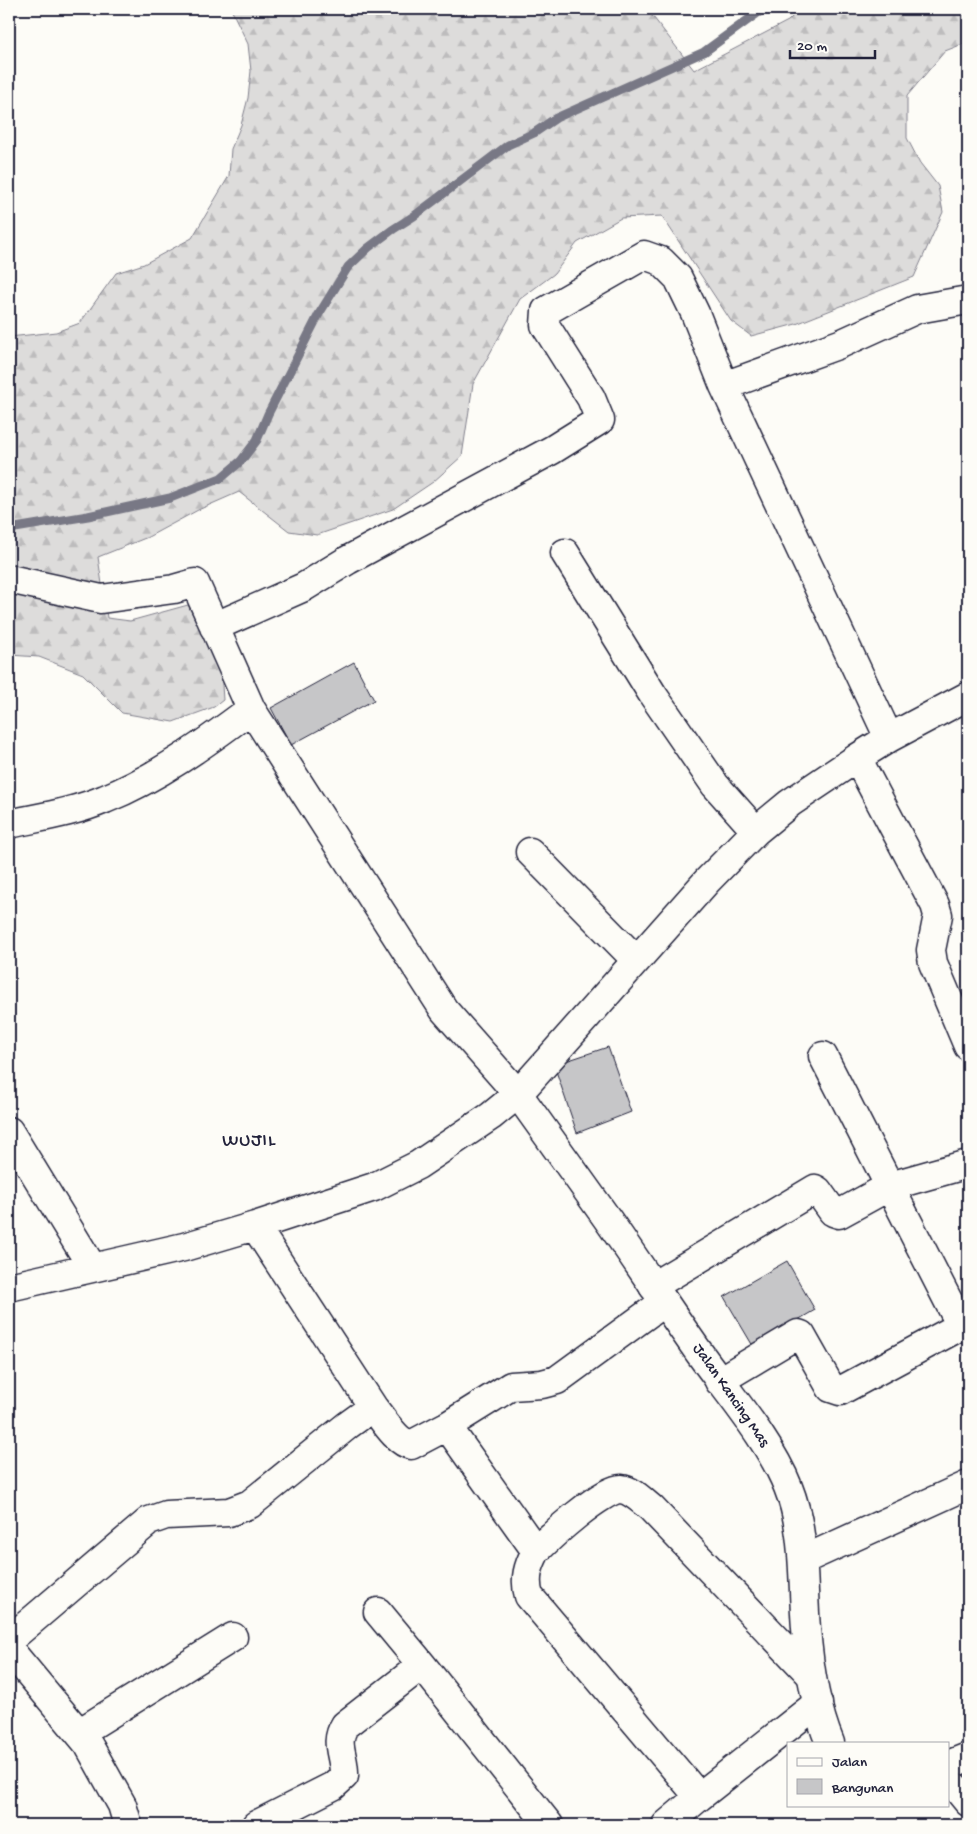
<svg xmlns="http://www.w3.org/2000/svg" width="977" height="1834" font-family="'Gochi Hand',sans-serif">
  <defs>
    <pattern id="forest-firs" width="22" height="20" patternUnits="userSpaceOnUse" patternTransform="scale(1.25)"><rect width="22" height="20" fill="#dddcdb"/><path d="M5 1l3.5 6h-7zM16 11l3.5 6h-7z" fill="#bdbcbd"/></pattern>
  </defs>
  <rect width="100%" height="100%" fill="#fdfcf7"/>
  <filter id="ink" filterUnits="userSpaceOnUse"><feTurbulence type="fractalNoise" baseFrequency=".02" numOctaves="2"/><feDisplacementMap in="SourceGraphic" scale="10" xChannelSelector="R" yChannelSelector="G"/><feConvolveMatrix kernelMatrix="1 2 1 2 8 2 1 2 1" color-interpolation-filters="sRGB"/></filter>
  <g filter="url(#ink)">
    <path fill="url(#forest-firs)" stroke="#807f8b" d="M231 9H647L694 70 788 21 800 9H968V42L945 51 907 96V138L920 163 938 186 943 212 914 277 796 324 751 336 731 321 662 216 621 218 577 243 554 274 520 299 473 384 462 456 433 482 393 509 317 535 289 531 239 492 198 510 148 537 98 557 107 618 130 621 188 605 221 670 223 700 214 707 173 722 122 713 83 674 39 657 9 655V337L56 332 80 323 116 273 144 264 192 238 229 176 231 149 241 125 248 98 251 71 248 44Z"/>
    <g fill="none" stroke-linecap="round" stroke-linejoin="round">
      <path stroke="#787885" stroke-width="9" d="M9 529 88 516 170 498 221 478 241 461 257 440 268 414 319 314 348 267 368 248 392 230 414 216 508 145 534 133 556 118 704 52 763 9"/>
    </g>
    <path fill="#c6c6c8" stroke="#22223b" d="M354 662 374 700 291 745 271 708Z
      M608 1047 631 1112 577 1133 554 1065Z
      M787 1261 815 1310 753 1346 724 1297Z"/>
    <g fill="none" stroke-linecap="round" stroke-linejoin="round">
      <g stroke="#22223b" stroke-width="31">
        <path id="street" d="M724 386 840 344 917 309 968 300
          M565 553 653 695 715 785 756 831
          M9 579 101 599 174 589 195 583 251 709
          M214 627 304 587 348 560 552 450 600 420 591 398 545 325 546 311 644 255 661 261 678 278 695 313 724 386 889 738
          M857 758 935 905 938 915 931 950 933 963 968 1046
          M9 824C41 817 75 812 105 799 157 778 206 743 251 709L444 1010 518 1094
          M530 852 636 960
          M9 1131 92 1267
          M653 1286 815 1189 818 1191 833 1212 839 1214 890 1186 968 1164
          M9 1287 184 1247 255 1226 374 1187 418 1165 491 1116 518 1094 707 881 756 831 790 803 857 758 889 738 968 696
          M719 1381 798 1334 801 1335 831 1388 840 1391 955 1329 958 1320 823 1056
          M373 1407C382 1418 397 1443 411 1445L447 1426 511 1386 542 1384 557 1380 664 1302
          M447 1426 536 1551C550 1537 602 1489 621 1489 632 1490 642 1501 651 1508L811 1675
          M536 1551C528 1566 524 1579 529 1596L699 1797
          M803 1560 968 1485
          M378 1612 422 1665
          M9 1640 149 1521 166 1515 229 1512 250 1504 348 1425 373 1407 255 1226
          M9 1649 88 1744 122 1805 128 1825
          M79 1733 233 1637
          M948 1765 968 1757
          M256 1825 333 1786 344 1776C345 1755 333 1744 345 1725L422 1665 549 1825
          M666 1825 699 1797 818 1703"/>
      </g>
      <g stroke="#22223b" stroke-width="31">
        <path id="secondary" d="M518 1094C547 1135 577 1176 606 1217 637 1261 667 1307 698 1351 727 1392 770 1441 788 1487 806 1532 802 1581 806 1628 809 1667 815 1707 830 1743
          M948 1781 959 1791 968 1802"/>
      </g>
      <use href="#street" stroke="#fdfcf7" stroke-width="28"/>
      <use href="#secondary" stroke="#fdfcf7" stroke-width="28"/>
    </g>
  </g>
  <g text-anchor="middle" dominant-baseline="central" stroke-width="4.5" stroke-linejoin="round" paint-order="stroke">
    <g font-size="16" fill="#22223b" stroke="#fdfcf7">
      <text transform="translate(730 1396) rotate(55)">Jalan Kancing Mas</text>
    </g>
    <g font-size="19" letter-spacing="1" fill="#22223b" stroke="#fdfcf7">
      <text x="249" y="1141">WUJIL</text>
    </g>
  </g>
  <rect width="977" height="1834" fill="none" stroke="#fdfcf7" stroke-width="30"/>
  <rect x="15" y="15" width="947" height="1804" fill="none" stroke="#22223b" stroke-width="2" filter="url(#ink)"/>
  <rect x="787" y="1742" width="162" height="65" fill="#fdfcf7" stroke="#a5a5ac"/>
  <rect x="797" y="1758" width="25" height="8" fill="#fdfcf7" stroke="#a5a5ac"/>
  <text x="832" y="1766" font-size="15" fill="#22223b">Jalan</text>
  <rect x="797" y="1779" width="25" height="15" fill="#c6c6c8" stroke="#a5a5ac"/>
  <text x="832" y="1792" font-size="15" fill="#22223b">Bangunan</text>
  <path d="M790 50v8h85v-8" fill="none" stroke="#22223b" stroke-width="2.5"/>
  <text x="797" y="50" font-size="15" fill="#22223b" stroke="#fdfcf7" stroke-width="4" paint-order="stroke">20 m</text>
</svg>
